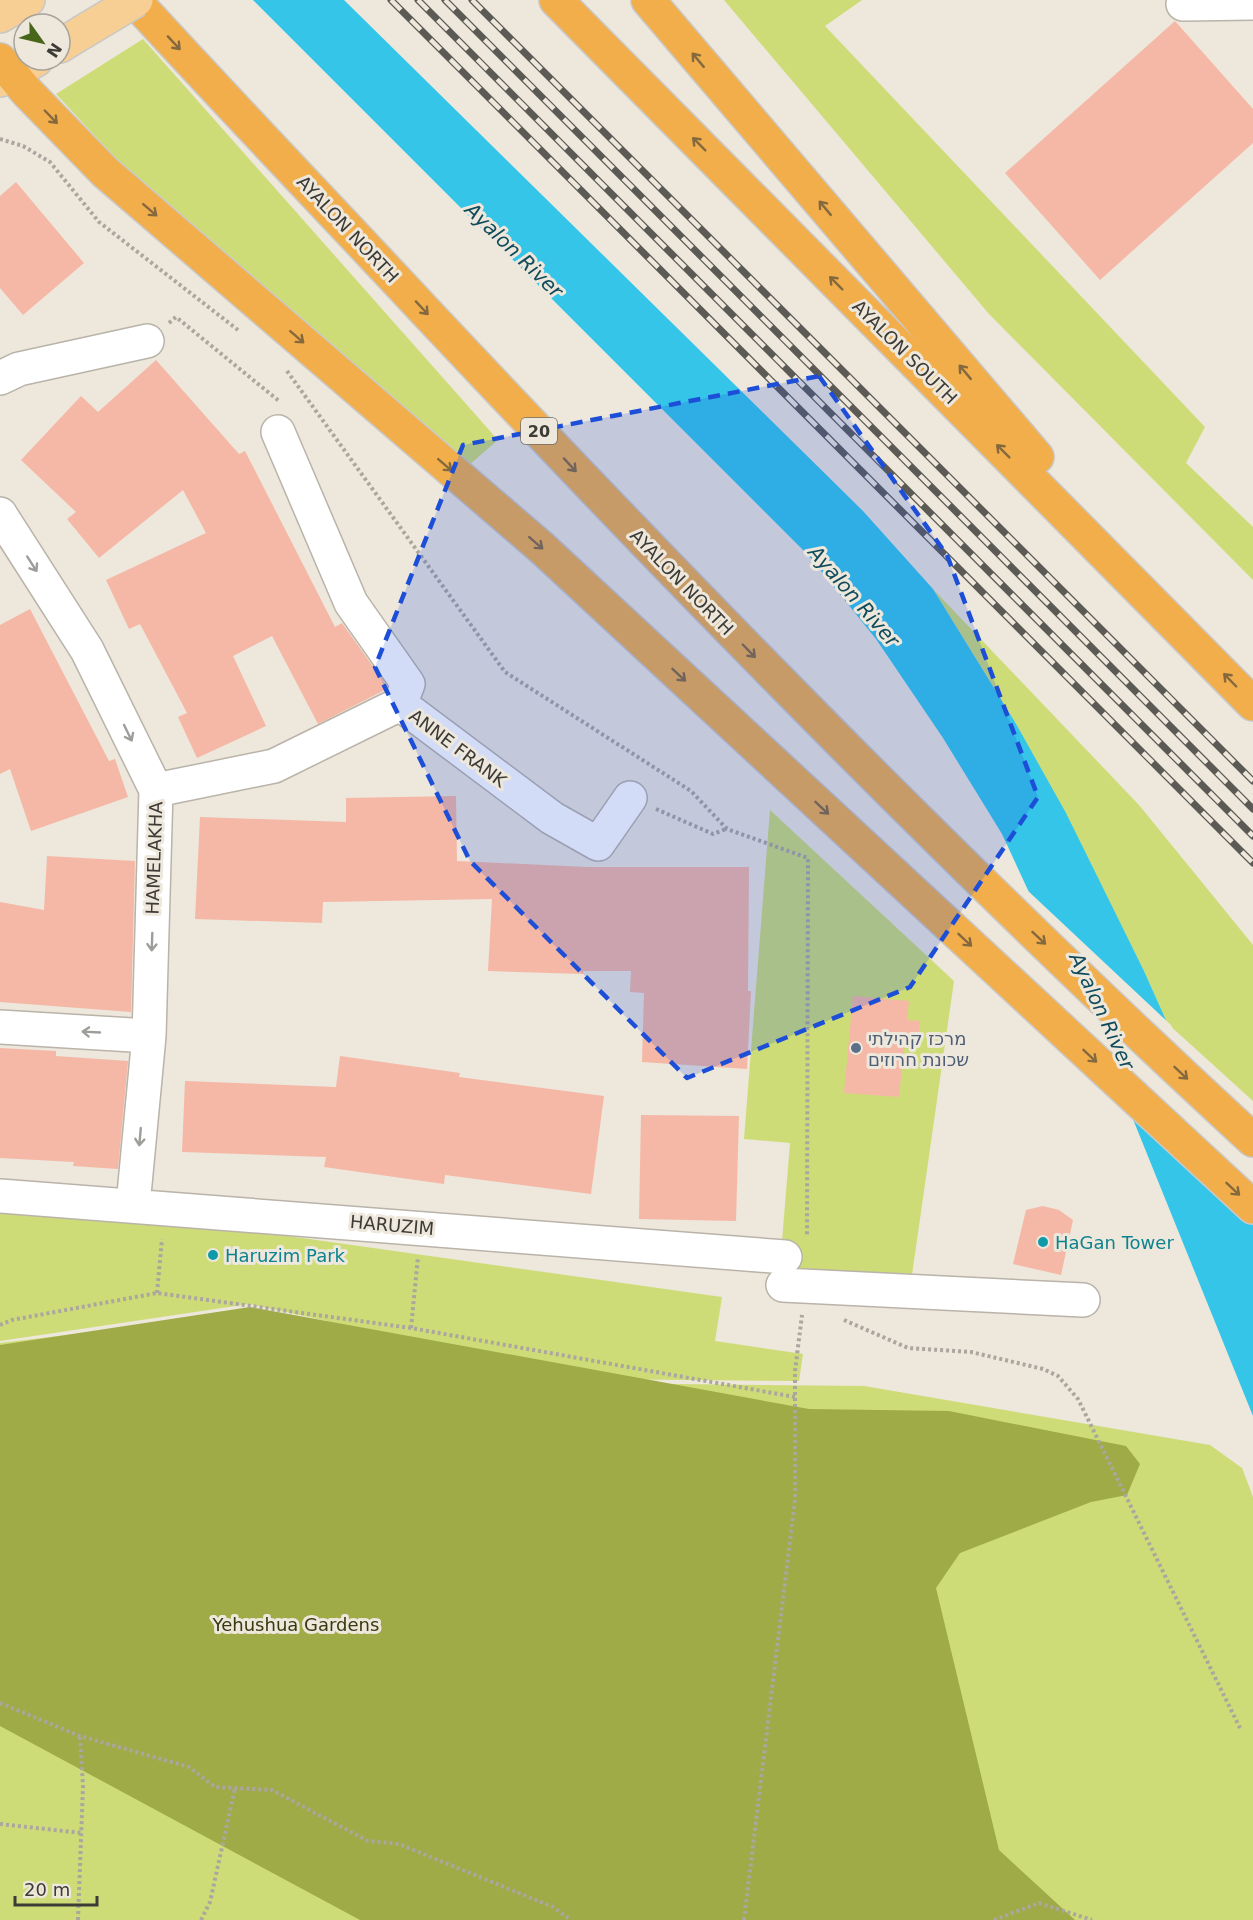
<svg xmlns="http://www.w3.org/2000/svg" width="1253" height="1920" font-family="'DejaVu Sans',Heebo,sans-serif">
  <rect width="100%" height="100%" fill="#ede7dc"/>
  <path fill="#cedc78" d="M724 0H862L825 26 1205 427 1186 463 1253 527V580L989 314Z
    M143 39 498 440 469 465 120 163 56 94Z
    M933 589 1139 805 1253 945V1101L1167 1023 1144 971 1015 722Z
    M770 810 954 981 909 1296 779 1278 790 1143 744 1139Z
    M0 1207 132 1214 722 1297 715 1341 803 1354 799 1381 591 1379 249 1304 0 1341Z
    M250 1313 590 1383 864 1386 1210 1445 1242 1468 1253 1497V1920H0V1343Z"/>
  <path fill="#9eab46" d="M250 1307 809 1409 949 1411 1126 1446 1140 1464 1127 1495 1091 1502 960 1553 936 1588 999 1850 1075 1920H360L0 1726V1345Z"/>
  <path fill="#34c5e9" d="M253 0H344L863 511 933 589 1015 722 1066 813 1144 971 1253 1215V1416L1124 1097 1002 834 943 738 876 639 809 556Z"/>
  <path fill="#ede7dc" d="M1026 889 1171 1025 1253 1207 1119 1093Z"/>
  <path fill="#f5b8a6" d="M1175 21 1253 109V143L1100 280 1005 173Z
    M16 182 84 263 23 315 0 288V196Z
    M156 360 239 454 245 451 335 627 342 623 387 686 385 690 318 724 272 636 233 656 266 726 197 758 178 717 187 713 140 624 129 629 106 580 206 533 183 490 99 558 67 519 76 512 21 460 81 396 98 412Z
    M30 609 109 761 115 759 128 797 31 831 10 769 0 774V625Z
    M456 796 457 861 587 867H749L748 991H751L747 1069 642 1062 644 993 630 992 631 971H583V974L488 971 492 899 323 902 322 923 195 919 200 817 346 822V798Z
    M47 856 135 861 131 1012 0 1002V902L44 910Z
    M853 996 909 1001 907 1020 920 1021 917 1047 904 1046 899 1097 844 1093Z
    M0 1048 56 1051V1056L128 1061 118 1169 73 1166 74 1162 0 1158Z
    M340 1056 460 1073 459 1077 604 1096 591 1194 445 1175 444 1184 324 1167 326 1157 182 1152 185 1081 336 1087Z
    M641 1115 739 1116 736 1221 639 1219Z
    M1043 1206 1059 1210 1073 1220 1061 1275 1013 1264 1026 1210Z"/>
  <g fill="none" stroke-linecap="round" stroke-linejoin="round">
    <g stroke="#b9b3a9" stroke-width="36">
      <path id="minor" d="M1183 4 1253 3
        M0 378 19 369 147 341
        M278 432 351 603 408 684 400 704
        M0 514 87 650 156 790 149 1036 133 1205
        M156 790 274 766 400 704 552 818 598 844 630 798
        M0 1027 149 1036
        M0 1196 785 1257
        M783 1285 1083 1300"/>
    </g>
    <g stroke="#c9c8c7" stroke-width="36">
      <path id="major" d="M0 16 28 0
        M60 46 81 33
        M0 80 36 60"/>
    </g>
    <g stroke="#c9c8c7" stroke-width="36">
      <path id="highway" d="M134 0C230 105 328 207 425 311 693 596 965 875 1253 1140
        M556 0 1253 704
        M648 0 1037 457
        M0 60 27 92 105 172 542 548 1253 1207"/>
    </g>
    <path stroke="#aba69e" stroke-width="4" stroke-dasharray="3 3" stroke-linecap="butt" d="M0 139 23 146 50 162 99 222 238 330
      M169 323 176 317 279 401
      M287 371 505 672 691 791 727 829 808 858 807 1236
      M656 809 713 834 726 829
      M157 1293 162 1239
      M844 1320 908 1348 971 1352 1043 1369 1058 1376 1078 1399 1240 1728
      M0 1325 12 1320 157 1293 411 1328 795 1397
      M411 1328 418 1257
      M0 1703 80 1736 189 1767 215 1787 272 1790 368 1841 399 1844 553 1907 571 1920
      M0 1824 82 1833
      M78 1920 83 1786 80 1736
      M201 1920 210 1902 235 1788
      M744 1920 795 1500V1371L802 1315
      M994 1920 1039 1903 1092 1920"/>
    <use href="#minor" stroke="#fff" stroke-width="33"/>
    <use href="#major" stroke="#f7ce93" stroke-width="33"/>
    <use href="#highway" stroke="#f2ae4b" stroke-width="33"/>
    <g stroke="#5c5a54" stroke-width="7">
      <path id="rail" d="M391 0 1253 863
        M418 0 1253 836
        M445 0 1253 809
        M472 0 1253 781"/>
    </g>
    <use href="#rail" stroke="#ede7dc" stroke-width="4.5" stroke-dasharray="14" stroke-linecap="butt"/>
    <g stroke="#c9c8c7" stroke-width="36" stroke-linecap="butt">
      <path id="major-bridge" d="M81 33 136 0"/>
    </g>
    <use href="#major-bridge" stroke="#f7ce93" stroke-width="33"/>
  </g>
  <defs><path id="oneway-shaft" d="M-6 0H5M1.5-3L5.5 0L1.5 3" fill="none" stroke-width="1.6" stroke-linecap="round" stroke-linejoin="round" transform="scale(1.5)"/></defs>
  <g stroke="#85693e">
    <use href="#oneway-shaft" transform="translate(174 43) rotate(47)"/>
    <use href="#oneway-shaft" transform="translate(698 60) rotate(-130)"/>
    <use href="#oneway-shaft" transform="translate(51 117) rotate(46)"/>
    <use href="#oneway-shaft" transform="translate(699 144) rotate(-135)"/>
    <use href="#oneway-shaft" transform="translate(825 208) rotate(-130)"/>
    <use href="#oneway-shaft" transform="translate(150 210) rotate(41)"/>
    <use href="#oneway-shaft" transform="translate(836 283) rotate(-135)"/>
    <use href="#oneway-shaft" transform="translate(422 308) rotate(47)"/>
    <use href="#oneway-shaft" transform="translate(297 337) rotate(41)"/>
    <use href="#oneway-shaft" transform="translate(965 372) rotate(-130)"/>
    <use href="#oneway-shaft" transform="translate(1003 451) rotate(-135)"/>
    <use href="#oneway-shaft" transform="translate(445 465) rotate(41)"/>
    <use href="#oneway-shaft" transform="translate(570 465) rotate(47)"/>
    <use href="#oneway-shaft" transform="translate(536 543) rotate(41)"/>
    <use href="#oneway-shaft" transform="translate(749 651) rotate(46)"/>
    <use href="#oneway-shaft" transform="translate(679 675) rotate(43)"/>
    <use href="#oneway-shaft" transform="translate(1230 680) rotate(-134)"/>
    <use href="#oneway-shaft" transform="translate(822 808) rotate(43)"/>
    <use href="#oneway-shaft" transform="translate(1039 938) rotate(43)"/>
    <use href="#oneway-shaft" transform="translate(965 940) rotate(43)"/>
    <use href="#oneway-shaft" transform="translate(1090 1056) rotate(43)"/>
    <use href="#oneway-shaft" transform="translate(1181 1073) rotate(43)"/>
    <use href="#oneway-shaft" transform="translate(1233 1189) rotate(43)"/>
  </g>
  <g stroke="#9e9d9a">
    <use href="#oneway-shaft" transform="translate(32 564) rotate(57)"/>
    <use href="#oneway-shaft" transform="translate(128 733) rotate(64)"/>
    <use href="#oneway-shaft" transform="translate(152 942) rotate(92)"/>
    <use href="#oneway-shaft" transform="translate(91 1032) rotate(-177)"/>
    <use href="#oneway-shaft" transform="translate(140 1137) rotate(95)"/>
  </g>
  <path fill="#1d4ed8" fill-opacity="0.2" stroke="#1d4ed8" stroke-width="4.5" stroke-dasharray="12 8" stroke-linejoin="round" d="M819 376 947 555 1038 797 910 987 687 1078 470 861 375 667 463 445Z"/>
  <circle fill="#5c6f8a" stroke="#ede7dc" stroke-width="2" cx="856" cy="1048" r="6"/>
  <g fill="#0f9aa8" stroke="#ede7dc" stroke-width="2">
    <circle cx="1043" cy="1242" r="6"/>
    <circle cx="213" cy="1255" r="6"/>
  </g>
  <g text-anchor="middle" dominant-baseline="central" stroke-width="6" stroke-linejoin="round" paint-order="stroke">
    <rect fill="#ede7dc" stroke="#726f68" stroke-width="1.5" x="521" y="418" width="36" height="26" rx="4.5"/>
    <g font-size="16" font-weight="bold" fill="#3d3b36">
      <text x="539" y="431">20</text>
    </g>
    <g font-size="18" fill="#3d3b36" stroke="#ede7dc">
      <text transform="translate(348 229) rotate(47)">AYALON NORTH</text>
      <text transform="translate(905 352) rotate(45)">AYALON SOUTH</text>
      <text transform="translate(682 582) rotate(46)">AYALON NORTH</text>
      <text transform="translate(458 748) rotate(37)">ANNE FRANK</text>
      <text transform="translate(154 858) rotate(-88)">HAMELAKHA</text>
      <text transform="translate(392 1225) rotate(5)">HARUZIM</text>
    </g>
    <g font-size="18" fill="#4e5e75" stroke="#ede7dc" text-anchor="start">
      <text x="868" y="1038">מרכז קהילתי<tspan x="868" dy="21">שכונת חרוזים</tspan></text>
    </g>
    <g font-size="18" fill="#0d838f" stroke="#ede7dc" text-anchor="start">
      <text x="1055" y="1242">HaGan Tower</text>
      <text x="225" y="1255">Haruzim Park</text>
    </g>
    <g font-size="18" fill="#353a0f" stroke="#ede7dc">
      <text x="296" y="1624">Yehushua Gardens</text>
    </g>
    <g font-size="20" font-style="italic" fill="#0f4b5a" stroke="#ede7dc">
      <text transform="translate(514 250) rotate(44)">Ayalon River</text>
      <text transform="translate(854 596) rotate(49)">Ayalon River</text>
      <text transform="translate(1102 1011) rotate(65)">Ayalon River</text>
    </g>
  </g>
  <g transform="translate(42 42) rotate(124)"><circle r="28" fill="#ede7dc" stroke="#a7a29a" stroke-width="1.5"/>
  <path d="M0-4.5L10 22L0 15L-10 22Z" fill="#48661a"/>
  <text y="-9" font-size="16" font-weight="bold" text-anchor="middle" fill="#3d3b36">N</text>
  </g>
  <path d="M15 1896v9h82v-9" fill="none" stroke="#3d3b36" stroke-width="3"/>
  <text x="24" y="1896" font-size="18" fill="#3d3b36" stroke="#ede7dc" stroke-width="4.5" paint-order="stroke">20 m</text>
</svg>
